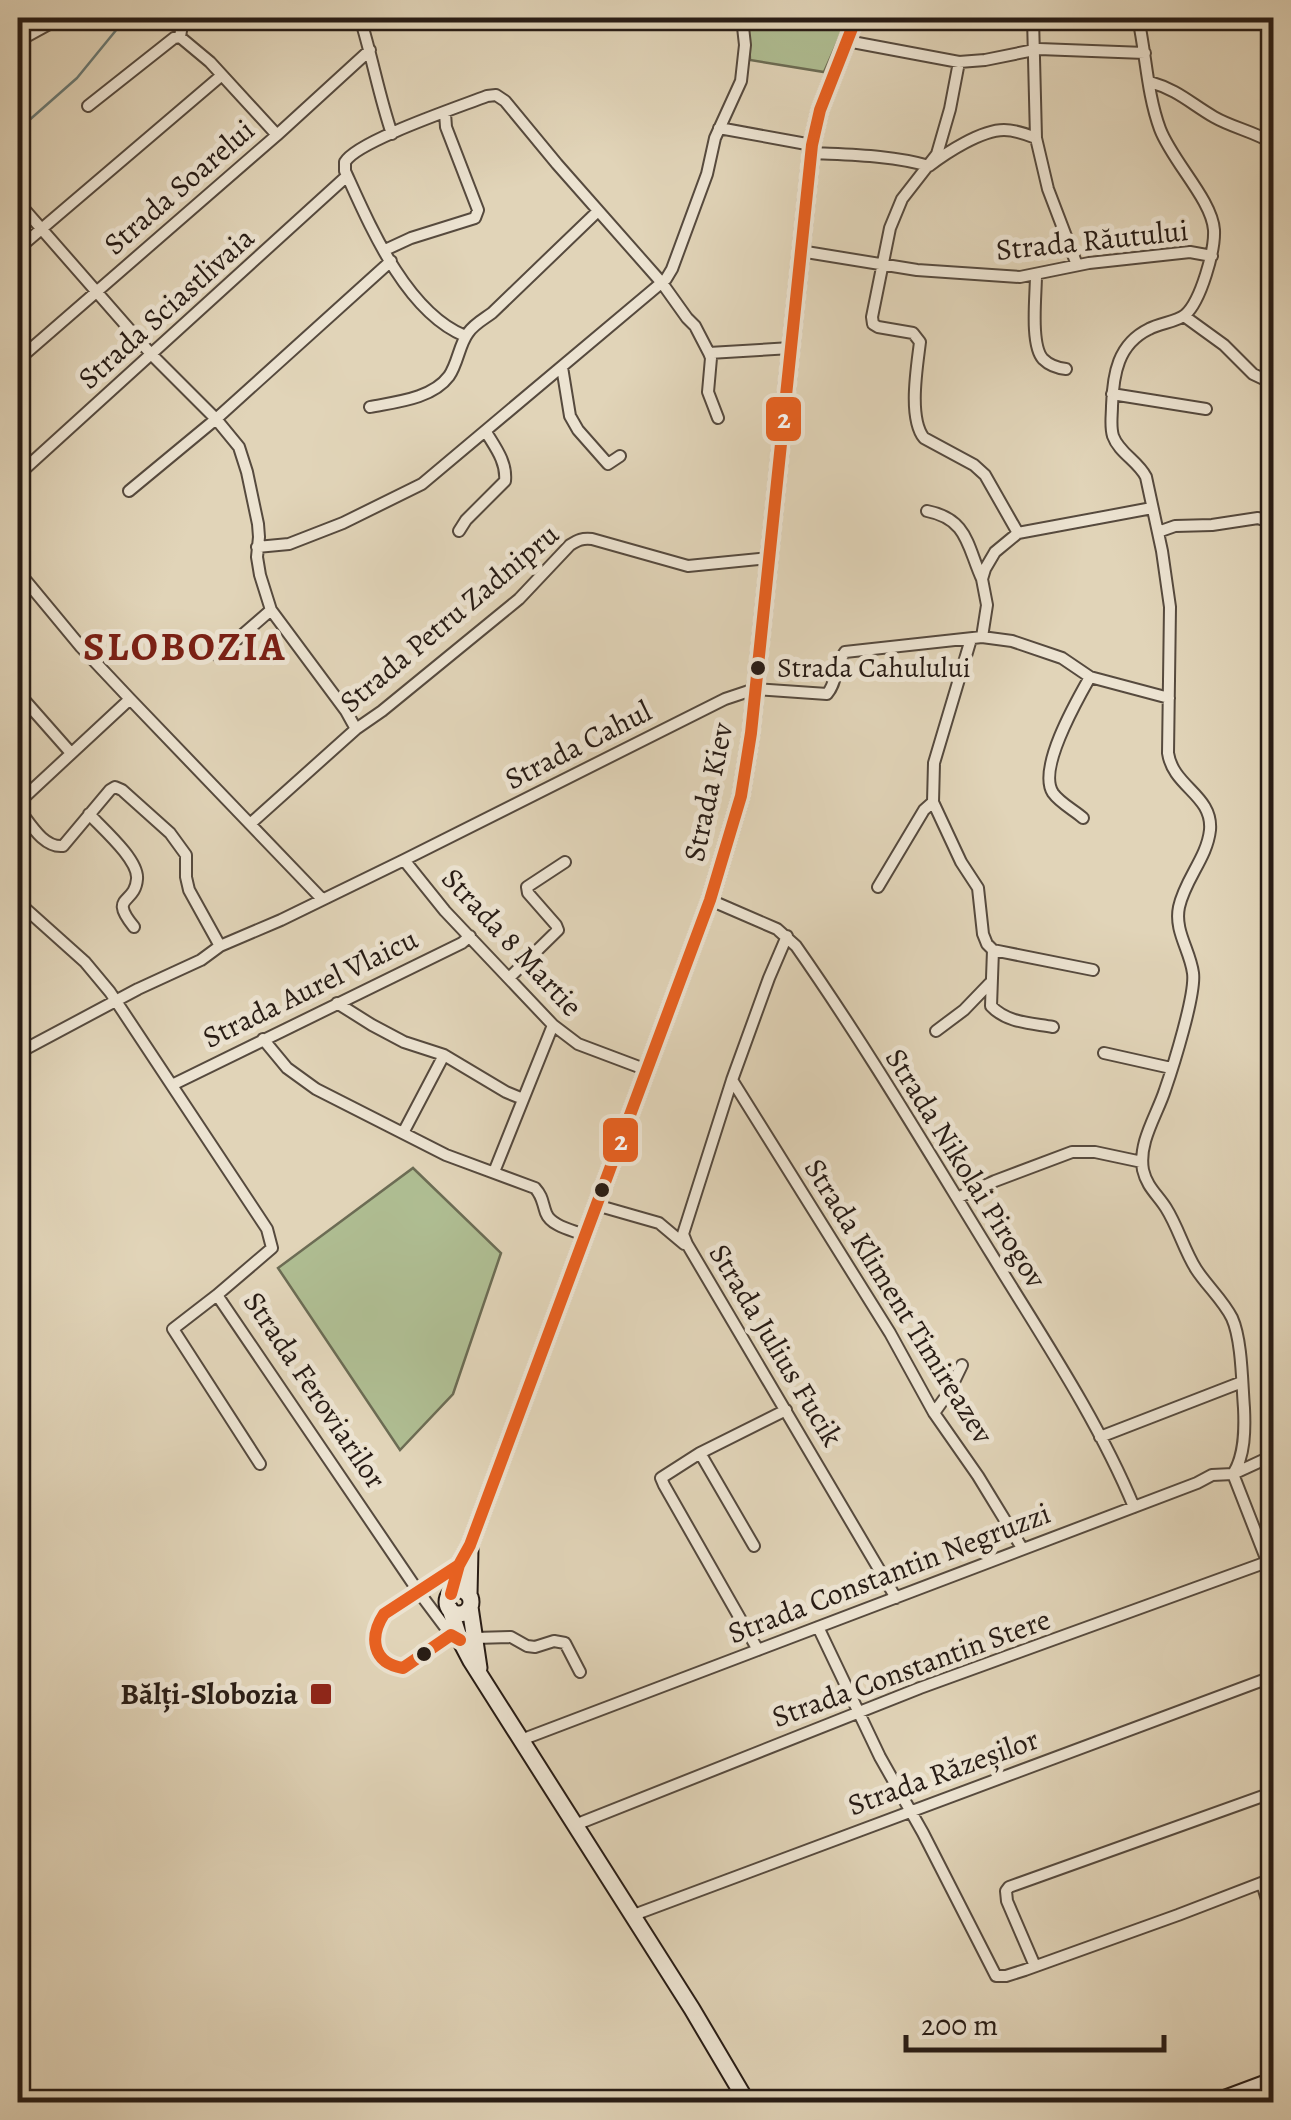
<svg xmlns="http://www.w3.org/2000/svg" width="1291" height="2120" font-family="Alegreya,serif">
  <rect width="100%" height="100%" fill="#e1d4b8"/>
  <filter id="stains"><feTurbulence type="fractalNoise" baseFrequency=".002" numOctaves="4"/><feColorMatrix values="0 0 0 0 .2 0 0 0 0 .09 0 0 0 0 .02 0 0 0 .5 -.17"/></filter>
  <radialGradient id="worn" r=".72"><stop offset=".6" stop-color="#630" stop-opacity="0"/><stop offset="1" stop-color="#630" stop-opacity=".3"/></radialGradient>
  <path fill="#afbd92" stroke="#6c6c54" stroke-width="2.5" d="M748 18H848L824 72 750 60Z
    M413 1168 501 1253 453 1394 400 1450 278 1268Z"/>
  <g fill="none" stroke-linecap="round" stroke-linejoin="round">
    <path stroke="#697974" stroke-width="2.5" d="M18 130 77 78 126 18"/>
    <g stroke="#564a3e" stroke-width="14">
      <path id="minor" d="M360 18C372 56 379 96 392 134
        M1033 18 1036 138 1048 189 1077 265
        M1138 18C1146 54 1147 94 1160 129 1172 161 1212 200 1214 230 1215 250 1201 301 1185 315 1176 322 1160 323 1149 329 1118 344 1113 374 1112 406 1112 416 1110 426 1113 436 1119 453 1138 461 1146 477L1162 551 1170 607 1168 753C1173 787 1213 795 1210 830 1207 858 1185 879 1179 907 1174 931 1190 950 1193 973 1196 994 1173 1067 1165 1090 1157 1115 1138 1142 1143 1170 1147 1187 1157 1194 1166 1208 1178 1227 1184 1250 1196 1269 1207 1286 1223 1300 1232 1318 1242 1340 1242 1384 1244 1408 1245 1429 1245 1456 1233 1474L1274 1579
        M180 37 183 18
        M18 41 60 18
        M847 41 959 62 985 60 1039 49 1145 53
        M959 62 950 109 937 154 902 199 890 228 872 317 873 324 878 327 913 333 920 342C917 367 908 418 924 438L974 465 985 475 1018 533
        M1150 82C1178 90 1190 103 1214 117 1233 128 1256 132 1274 144
        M88 106 174 38 180 37 210 62 277 135
        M719 128 812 145
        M811 153C850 155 891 155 929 166 946 153 981 130 1004 130 1015 130 1026 134 1036 138
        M18 202 151 354 216 419 239 447 247 472 258 524 259 537 257 557 260 575 271 610 346 711 356 729
        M18 249 222 75
        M385 250 411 238 475 218 478 210 446 127 445 113
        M800 251 917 270 1020 277 1089 263 1190 252 1212 256
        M1036 275C1036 295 1030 345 1043 359 1050 366 1057 368 1066 369
        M1184 316 1224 345 1253 374 1274 384
        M465 336C406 312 370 226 345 171V162C357 141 459 107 487 96L496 95 505 101 557 164 662 283 687 318 695 326 709 353 791 348
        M709 353 711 358 708 392 718 418
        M18 360 277 135 370 50
        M562 367 570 416 578 430 608 464 620 456
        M1112 394 1206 409
        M370 407C395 402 432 399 449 376 458 363 459 345 468 333 474 324 484 319 492 313L598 211
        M18 475 347 176
        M129 491 216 419 391 261
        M927 511C968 519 967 546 982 579
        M459 531 466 520 505 481C507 462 495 447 486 432
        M1158 532 1175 526 1212 525 1258 518 1267 521 1274 529
        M257 547 289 544 343 523 422 484 666 279 672 269 707 174 715 138 741 81 745 45 742 18
        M18 571 81 647 130 699 322 899
        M982 637 987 605 982 579 985 569 995 552 1018 533 1152 508
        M971 639 934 763 933 802 961 862 978 888 983 934 987 944 993 950 991 1006C1007 1023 1031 1023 1053 1027
        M218 656 271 610
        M18 693 71 753
        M18 803 130 699
        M18 808C30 823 43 848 63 846L110 790 115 787 122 790 170 833 186 855V877L189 890 220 946
        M89 814C102 828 139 860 137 879 135 905 108 895 134 927
        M1083 818C1074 810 1060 803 1053 793 1037 769 1077 700 1090 677
        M250 824 356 729 382 711 519 599 570 545C578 540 582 538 592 539L688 566 769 558
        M404 860 445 911 553 1025 578 1044 647 1070
        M878 887 924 810 933 802
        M710 900 777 929 796 946C866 1046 928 1151 992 1255 1042 1337 1097 1418 1134 1507
        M18 902 85 962 110 992 267 1229 272 1248 217 1295
        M787 936 769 978 732 1080 683 1234 687 1244 896 1598
        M993 950 1093 970
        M510 977 558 930 556 925 528 893 527 887 565 862
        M337 1003 372 1025 404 1042 444 1055 506 1092 523 1099
        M936 1031 964 1010 990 983
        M263 1039 287 1068 316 1089 446 1155 535 1188C543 1197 542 1202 546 1213 551 1226 572 1230 584 1235
        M18 1053 138 989 201 960 220 946 281 920 404 860 725 699 755 689 827 694C837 683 835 665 845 652L982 637 1012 641 1062 658 1090 677 1169 698
        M1104 1053 1171 1068
        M732 1080 890 1333 934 1413 978 1476 1022 1548
        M172 1085 462 943 470 936
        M403 1133 444 1055
        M494 1172 553 1025
        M957 1198 995 1181 1072 1152H1095L1142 1162
        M596 1205 659 1223 684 1244
        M934 1413 949 1392 962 1365
        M1100 1437 1242 1382
        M700 1453 754 1546
        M260 1464 173 1329 217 1295 418 1591 451 1635 459 1640
        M818 1627 880 1757 923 1833 996 1976H1006L1025 1970 1178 1915 1274 1878
        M475 1638 511 1637 527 1646 535 1647 554 1641 565 1643 580 1672
        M758 1650 664 1485 661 1478 700 1453 786 1410
        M521 1740 1197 1483 1212 1475 1233 1474 1274 1455
        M575 1825 920 1688 1267 1562
        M1262 1883 1274 1923
        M631 1916 1274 1676
        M1035 1966 1007 1901 1006 1891 1009 1887 1274 1792"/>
    </g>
    <g stroke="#281c15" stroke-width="19">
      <path id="secondary" d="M447 1602a12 12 0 1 1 24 0a12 12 0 1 1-24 0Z
        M451 1594 452 1584 459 1565 470 1545 710 900 741 796 751 733 812 145 820 110 856 18
        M469 1595 470 1549
        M470 1607 479 1668
        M450 1609 460 1640 471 1661 692 2009 747 2102
        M1215 2102 1274 2080"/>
    </g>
    <use href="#minor" stroke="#ece3d1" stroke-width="10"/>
    <use href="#secondary" stroke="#ece3d1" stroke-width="15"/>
    <g stroke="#ece3d1" stroke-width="20">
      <path id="bus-1" d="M459 1565 384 1614C369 1637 372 1663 403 1668L451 1635 460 1640
        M451 1594 459 1565 470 1545 710 900 741 796 751 733 812 145 820 110 856 18"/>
    </g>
    <use href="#bus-1" stroke="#e86121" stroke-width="12"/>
  </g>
  <g fill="#281c15" stroke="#ece3d1" stroke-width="4">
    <circle cx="758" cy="668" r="9"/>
    <circle cx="602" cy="1190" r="9"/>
    <circle cx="424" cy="1654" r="9"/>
  </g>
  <rect fill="#8f2418" stroke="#ece3d1" stroke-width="4" x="309" y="1682" width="24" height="24" rx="5"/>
  <g text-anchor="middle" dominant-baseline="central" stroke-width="10" stroke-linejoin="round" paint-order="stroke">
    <g font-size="28" fill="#281c15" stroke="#ece3d1" text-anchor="start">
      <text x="777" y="668">Strada Cahulului</text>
    </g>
    <g font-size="30" fill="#281c15" stroke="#ece3d1">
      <text transform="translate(179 187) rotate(-41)">Strada Soarelui</text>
      <text transform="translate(1092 240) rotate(-6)">Strada Răutului</text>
      <text transform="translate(166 308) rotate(-42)">Strada Sciastlivaia</text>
      <text transform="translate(449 618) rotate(-40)">Strada Petru Zadnipru</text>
      <text transform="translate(578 745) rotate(-27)">Strada Cahul</text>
      <text transform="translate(708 792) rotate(-78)">Strada Kiev</text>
      <text transform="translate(512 942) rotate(47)">Strada 8 Martie</text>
      <text transform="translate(310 988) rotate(-26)">Strada Aurel Vlaicu</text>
      <text transform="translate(966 1168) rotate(58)">Strada Nikolai Pirogov</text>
      <text transform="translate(899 1301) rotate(58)">Strada Kliment Timireazev</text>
      <text transform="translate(776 1345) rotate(59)">Strada Julius Fucik</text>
      <text transform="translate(315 1390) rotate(56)">Strada Feroviarilor</text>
      <text transform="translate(889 1573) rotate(-21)">Strada Constantin Negruzzi</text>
      <text transform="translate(911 1668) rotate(-20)">Strada Constantin Stere</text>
      <text transform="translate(943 1772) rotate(-20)">Strada Răzeșilor</text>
    </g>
    <g font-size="30" font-weight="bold" fill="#281c15" stroke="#ece3d1" text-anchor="end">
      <text x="298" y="1694">Bălți-Slobozia</text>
    </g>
    <g font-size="40" font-weight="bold" letter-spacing="2.5" fill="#7a1f14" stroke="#ece3d1">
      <text x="185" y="646">SLOBOZIA</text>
    </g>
  </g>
  <g stroke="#ece3d1" stroke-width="4">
    <rect x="764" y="395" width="39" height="48" rx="10" fill="#e86121"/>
    <rect x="601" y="1116" width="39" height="48" rx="10" fill="#e86121"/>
  </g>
  <g font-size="28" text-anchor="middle" font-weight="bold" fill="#fff">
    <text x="784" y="428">2</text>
    <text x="621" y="1150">2</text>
  </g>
  <rect width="1291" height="2120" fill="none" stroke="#e1d4b8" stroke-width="60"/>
  <rect x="20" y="20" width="1251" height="2080" fill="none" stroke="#281c15" stroke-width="5"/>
  <rect x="30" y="30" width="1231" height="2060" fill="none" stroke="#281c15" stroke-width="2.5"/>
  <path d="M906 2035v15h258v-15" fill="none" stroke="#281c15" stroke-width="5"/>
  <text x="921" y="2035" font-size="30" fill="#281c15" stroke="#ece3d1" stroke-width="8" paint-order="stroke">200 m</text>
  <rect width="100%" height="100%" filter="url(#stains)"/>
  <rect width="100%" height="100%" fill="url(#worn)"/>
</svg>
